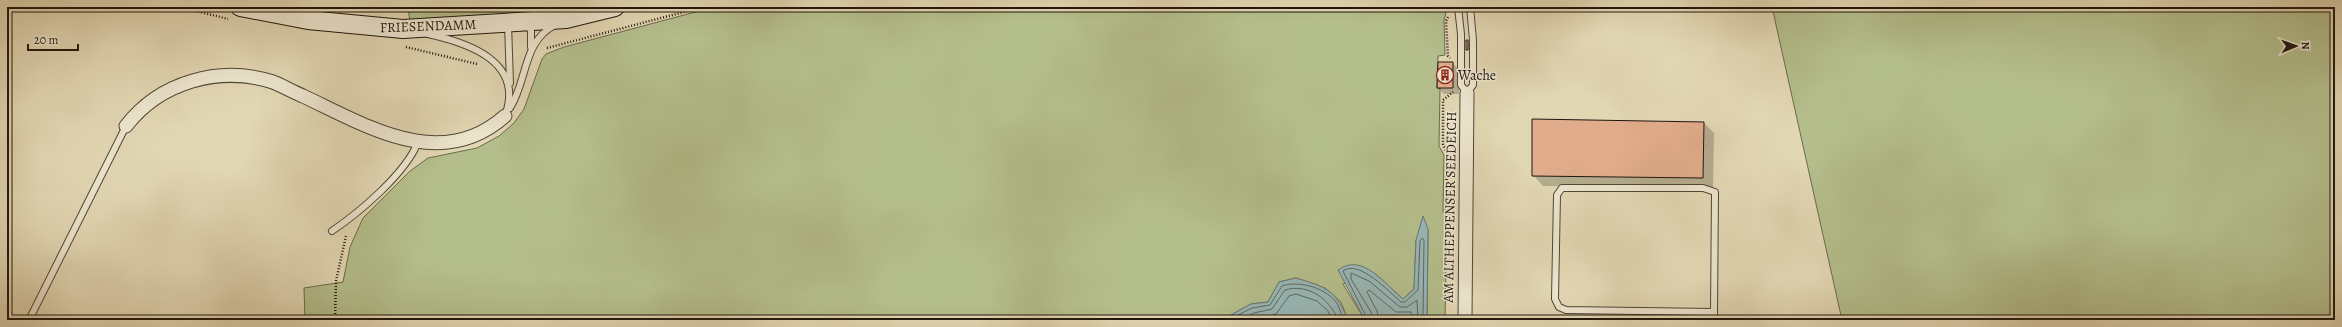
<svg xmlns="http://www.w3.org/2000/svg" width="2342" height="327" font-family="Alegreya,serif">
  <rect width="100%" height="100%" fill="#e2d7b3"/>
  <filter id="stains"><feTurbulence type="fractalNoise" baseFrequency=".005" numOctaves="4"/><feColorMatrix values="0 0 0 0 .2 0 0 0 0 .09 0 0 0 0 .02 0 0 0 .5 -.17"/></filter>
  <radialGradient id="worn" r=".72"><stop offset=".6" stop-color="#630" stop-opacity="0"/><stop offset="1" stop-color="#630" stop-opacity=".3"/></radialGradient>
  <path fill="#b4be8c" stroke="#6a6a4c" d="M408 7H587L565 12 410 23Z
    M714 7H1442L1446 13 1444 20 1445 55 1438 56 1437 88H1440L1439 146 1444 155 1443 212 1447 214 1445 320H1427L1428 230 1416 240 1414 289 1403 299 1375 274 1343 284 1365 320H1348L1341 302 1325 288 1296 278 1279 282 1268 302 1251 304 1222 320H305L304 288 343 282 350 247 363 218 410 171 428 158 477 148 499 136 514 123 524 109 542 59 546 54 564 47Z
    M1772 7H2335V320H1842Z"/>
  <path fill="#98b7b6" stroke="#687772" d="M1423 216 1428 229 1427 320H1365L1338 270C1362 252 1385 284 1403 299L1414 289 1416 240Z
    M1296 278C1326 287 1336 290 1348 320H1222L1251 304 1268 302 1279 282Z"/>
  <path fill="#0003" d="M1468 41 1471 44V53L1467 49Z
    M1439 63H1453L1459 70V94H1444L1438 88Z
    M1704 123 1714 133 1713 188 1543 186 1533 175Z"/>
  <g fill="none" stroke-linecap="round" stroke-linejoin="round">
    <path stroke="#5c6662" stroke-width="1" d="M1228 320 1252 308 1270 305 1282 286C1299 280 1328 288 1338 305 1340 310 1342 315 1343 320
      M1239 320 1254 313 1272 309 1285 290C1308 283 1330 299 1338 320
      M1252 320 1276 314 1289 296 1296 294 1317 301 1328 311 1332 320
      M1368 320 1343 271C1359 259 1389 292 1401 302H1405L1418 290 1420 241 1422 238 1424 240 1423 320
      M1373 320 1371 312 1351 279V273L1369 281 1400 307H1407L1417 300 1418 320
      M1379 320 1377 311 1367 292 1369 290 1396 312H1411L1412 320"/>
  </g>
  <path fill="#e1ac8b" stroke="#20160d" d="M1466 40H1468V50H1466Z
    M1438 62H1453V88H1437Z
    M1532 119 1704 122 1703 178 1532 176Z"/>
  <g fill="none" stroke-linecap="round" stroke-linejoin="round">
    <g stroke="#504636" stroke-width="8">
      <path id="lane" d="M1458 7 1461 34V85L1467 93 1473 85V40L1470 7
        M508 24 510 83
        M526 25 531 30V47
        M428 34C469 43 525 62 505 116
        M510 108C528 80 522 42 555 25
        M332 231C360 212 406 173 418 142
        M29 320 126 126
        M1714 320V312L1715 192 1703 188H1562L1557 195 1555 299 1559 307 1566 310 1714 312"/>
    </g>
    <g stroke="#504636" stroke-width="15">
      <path id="street" d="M126 126C160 82 219 65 273 82 283 86 293 92 303 96 367 126 441 173 505 116
        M1465 320 1467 93"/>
    </g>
    <g stroke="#20160d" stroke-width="20">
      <path id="secondary" d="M240 7 308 20 403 29 566 19 615 7"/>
    </g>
    <path stroke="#20160d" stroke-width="2.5" stroke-dasharray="1 2" stroke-linecap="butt" d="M181 7 228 19
      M405 7H410
      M1448 17 1446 21 1448 56 1450 58
      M406 47 477 64
      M547 48 703 7
      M1450 214 1446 211 1447 153 1443 144V100L1453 92
      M335 320 336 281 346 236"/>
    <use href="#lane" stroke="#ece5ce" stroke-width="6"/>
    <use href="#street" stroke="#ece5ce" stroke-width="13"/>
    <use href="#secondary" stroke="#ece5ce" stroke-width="18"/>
  </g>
  <defs>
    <g id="building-ring" transform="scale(0.9)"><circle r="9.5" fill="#ece5ce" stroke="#8f2418" stroke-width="1.5"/><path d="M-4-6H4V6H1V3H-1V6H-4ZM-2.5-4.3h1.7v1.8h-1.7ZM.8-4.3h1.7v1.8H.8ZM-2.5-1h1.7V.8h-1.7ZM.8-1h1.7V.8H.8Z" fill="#8f2418"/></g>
  </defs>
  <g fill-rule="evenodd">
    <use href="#building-ring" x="1445" y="75"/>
  </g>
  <g text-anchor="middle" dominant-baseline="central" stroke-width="3" stroke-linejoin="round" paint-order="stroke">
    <g font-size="14" fill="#20160d" stroke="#ece5ce">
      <text transform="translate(428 26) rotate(-2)">FRIESENDAMM</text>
      <text transform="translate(1450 207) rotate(-89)">AM ALTHEPPENSER SEEDEICH</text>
    </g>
    <g font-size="14" fill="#20160d" stroke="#ece5ce" text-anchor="start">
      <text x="1458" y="75">Wache</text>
    </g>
  </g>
  <rect width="2342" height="327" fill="none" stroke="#e2d7b3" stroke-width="24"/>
  <rect x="8" y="8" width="2326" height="311" fill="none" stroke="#20160d" stroke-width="2"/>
  <rect x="12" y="12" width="2318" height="303" fill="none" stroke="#20160d"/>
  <g transform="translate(2296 46) rotate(88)" stroke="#ece5ce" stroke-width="3" paint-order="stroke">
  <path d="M0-3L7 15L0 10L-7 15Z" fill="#20160d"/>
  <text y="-6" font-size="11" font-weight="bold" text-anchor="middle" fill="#20160d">N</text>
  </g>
  <path d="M28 44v6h50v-6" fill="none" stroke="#20160d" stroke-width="2"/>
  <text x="34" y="44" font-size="12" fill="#20160d" stroke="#ece5ce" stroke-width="3" paint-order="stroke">20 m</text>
  <rect width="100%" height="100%" filter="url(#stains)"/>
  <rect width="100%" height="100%" fill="url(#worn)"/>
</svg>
